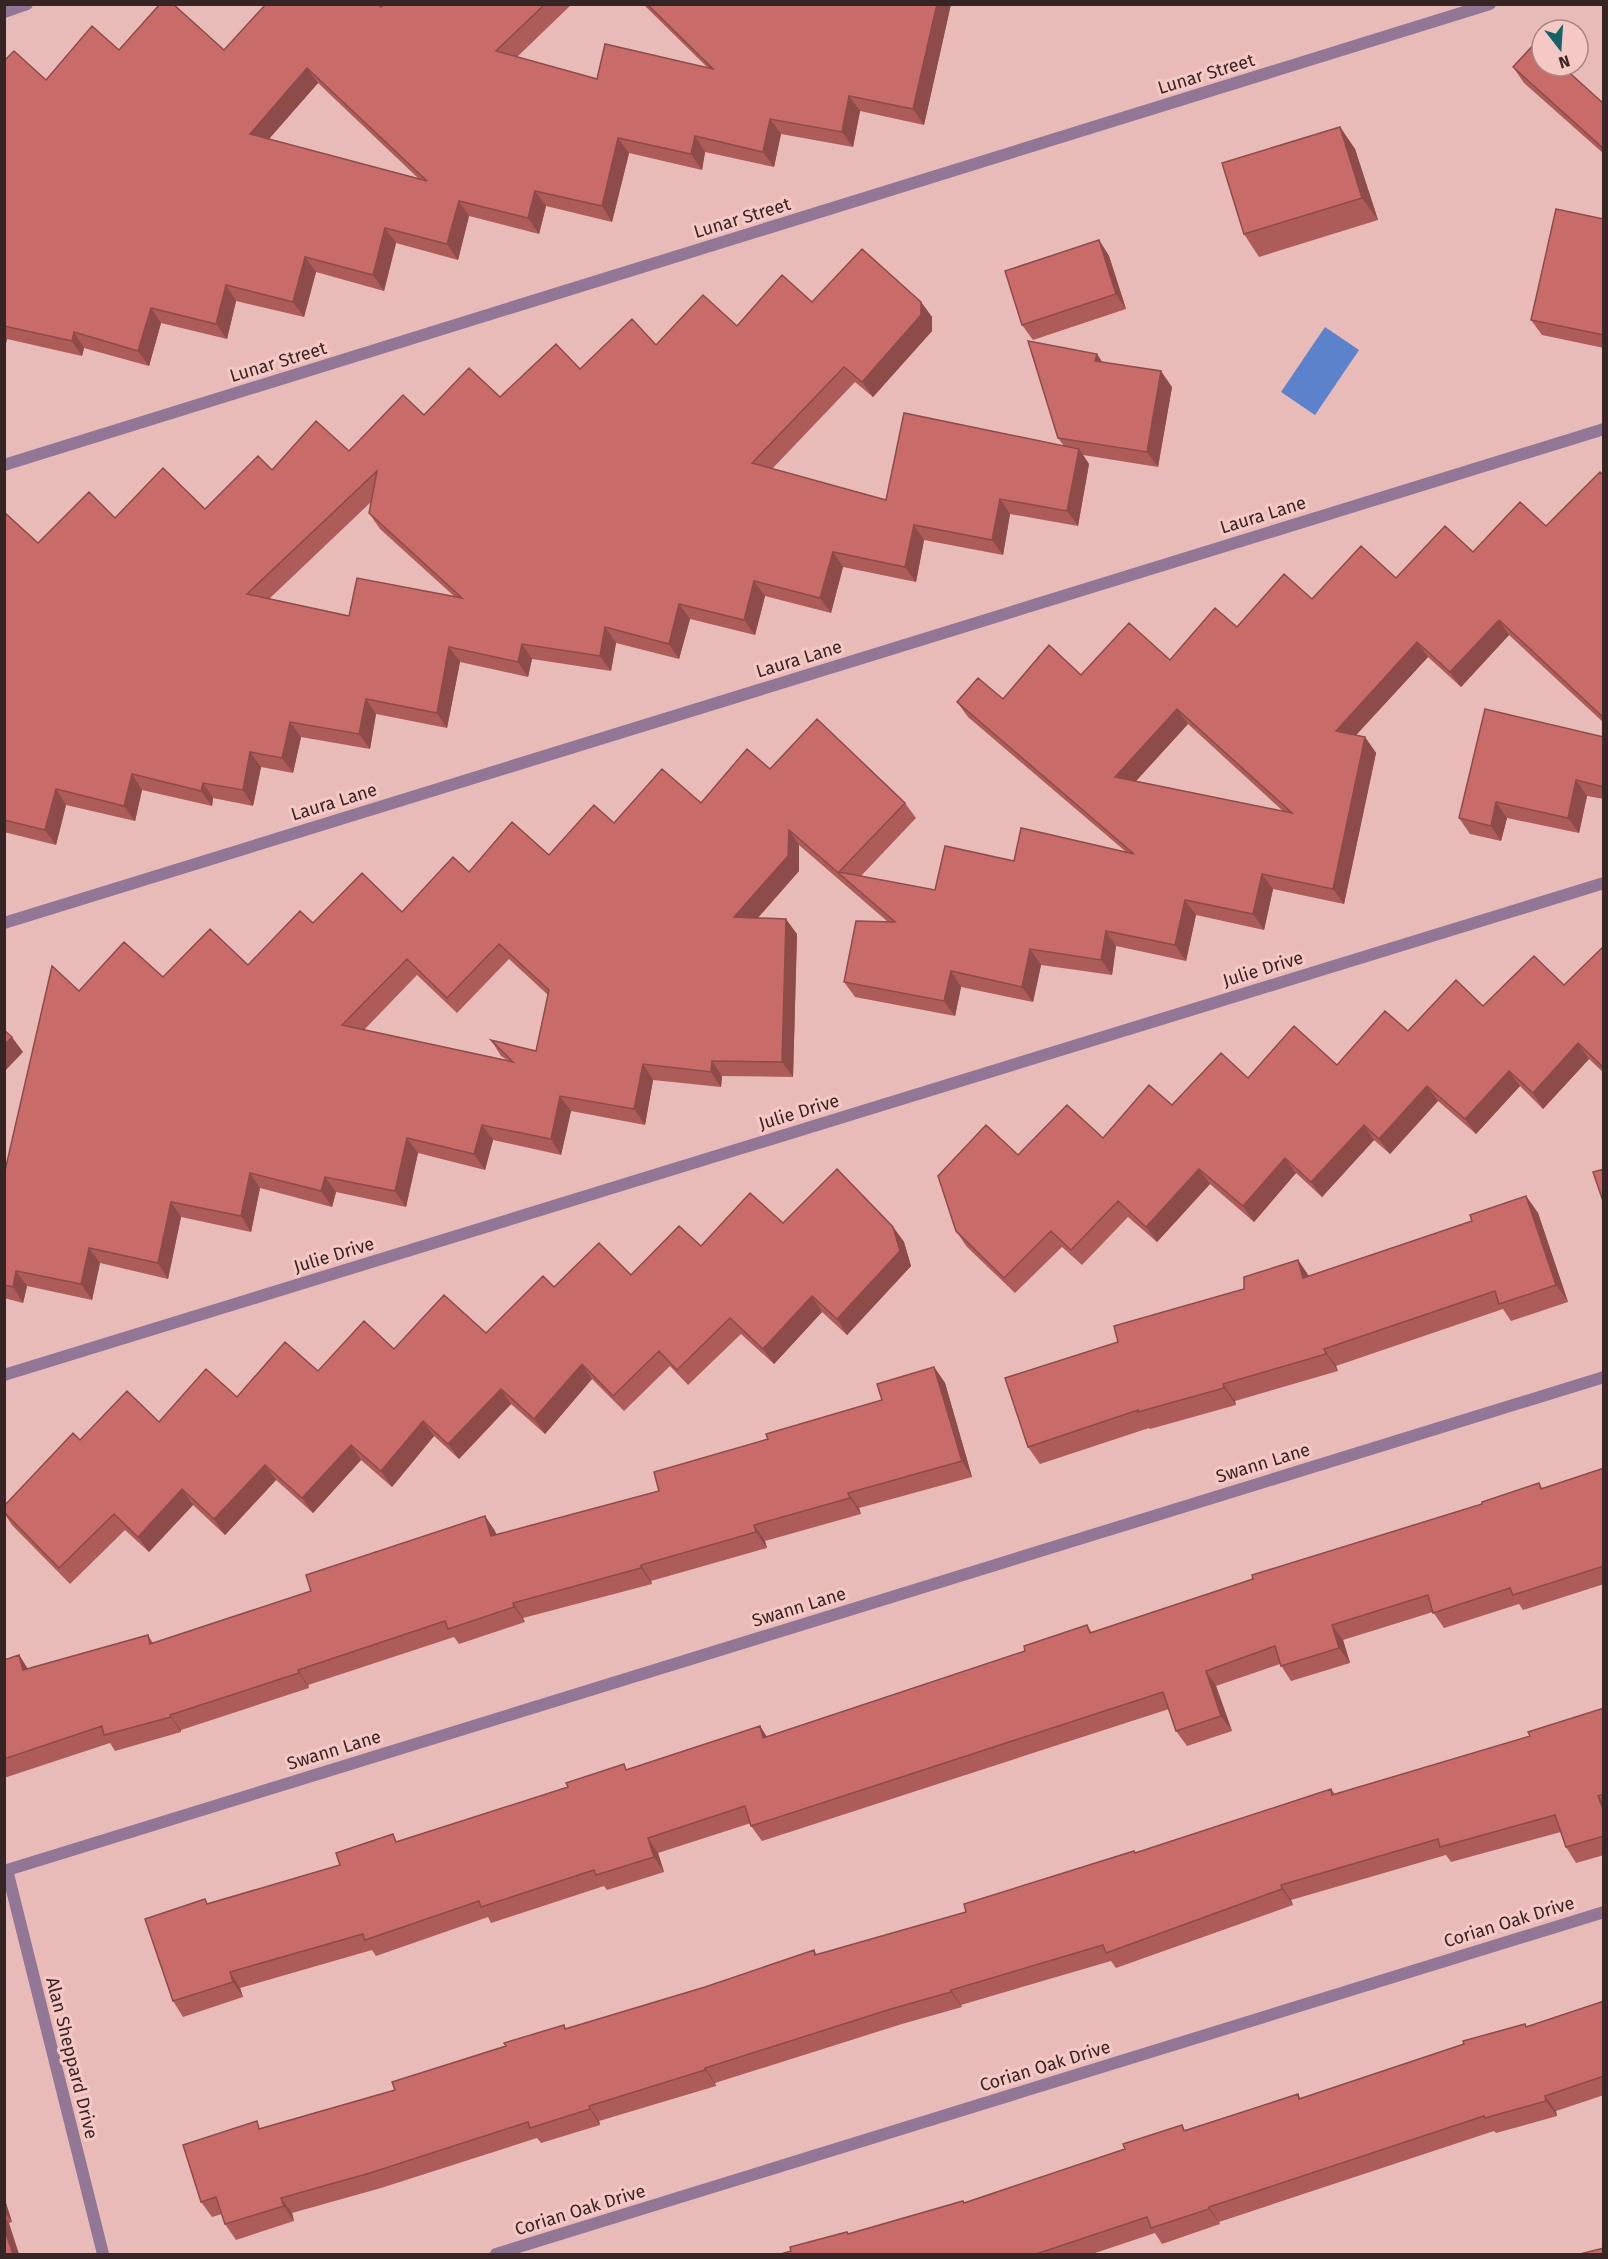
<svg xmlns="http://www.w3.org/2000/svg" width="1608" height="2259" font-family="'Fira Sans',sans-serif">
  <rect width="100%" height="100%" fill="#e8bbb8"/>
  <path fill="#5c82cb" d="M1325 327 1359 350 1315 415 1281 392Z"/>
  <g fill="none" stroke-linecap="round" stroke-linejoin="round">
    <path stroke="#917795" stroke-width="12" d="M4 12 27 4
      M4 465 1490 4
      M4 923 1604 429
      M4 1375 1604 883
      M7 1870 103 2254
      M4 1871 1604 1377
      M496 2254 1604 1912"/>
  </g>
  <path fill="#ad5c5a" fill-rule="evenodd" d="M384 4H572L517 57 597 79 707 67 643 4H951L924 125 860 111 853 147 781 134 774 167 705 152 702 170 629 153 612 222 546 206 539 234 469 216 458 260 396 243 384 291 316 272 304 317 236 301 227 339 161 323 149 366 84 348 82 356 7 339 4 351V61L46 80 119 50H224L381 7ZM318 83 419 179 269 139Z
    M1513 67 1604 104V154L1524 83Z
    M1340 127 1355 149 1378 220 1259 257 1244 234Z
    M1604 219V348L1542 335 1531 320Z
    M1099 240 1109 256 1126 309 1033 340 1022 325Z
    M812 302H921L932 317V331L873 397 855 382 772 469 886 500 1064 446 1058 438 1102 362 1172 387 1158 467 1083 455 1089 464 1078 526 1010 514 1003 555 924 540 916 582 843 567 831 613 765 596 755 635 690 619 679 659 616 643 611 671 532 659 528 677 460 662 447 728 376 714 370 749 301 737 293 773 261 767 253 806 213 798 212 806 142 790 135 821 66 805 56 845 4 832V514L38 543 115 518 205 509 272 470 349 451 424 415 500 397 580 369 656 345 737 326ZM371 502 369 513 380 529 455 597 349 616 269 599Z
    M1604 476V723L1509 635 1461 687 1428 657 1356 735 1365 737 1376 753 1344 904 1273 889 1264 930 1196 915 1186 961 1116 946 1112 975 1041 965 1033 1002 961 987 955 1016 855 997 844 982 888 922 799 845V871L758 918 797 934 793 1077 722 1076 721 1087 653 1080 645 1125 571 1111 561 1155 493 1140 485 1170 418 1153 406 1207 336 1192 332 1207 260 1188 251 1232 181 1217 168 1279 100 1263 92 1300 27 1286 23 1303 4 1298V1175L79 991 248 965 313 923 402 912 469 872 549 855 614 823 701 803 770 769 905 803 916 818 861 876 935 890 1014 861 1125 851 968 717 957 702 1003 699 1081 675 1170 660 1237 627 1312 599 1396 578 1473 552 1546 526ZM1188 724 1284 812 1136 781ZM509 959 548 995 536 1051 491 1040 501 1056 507 1060 364 1030 417 975 457 1013Z
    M1604 737V799L1587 796 1579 833 1507 818 1501 841 1470 834 1459 818Z
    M1604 946V1073L1589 1059 1543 1109 1520 1086 1476 1134 1438 1101 1390 1154 1374 1140 1322 1197 1296 1173 1254 1222 1210 1184 1157 1242 1128 1217 1082 1265 1062 1247 1015 1293 967 1247 956 1231 1018 1155 1103 1138 1172 1105 1248 1078 1337 1065 1408 1031 1483 1006 1564 985Z
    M1526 1196 1538 1213 1568 1302 1511 1321 1503 1309 1336 1366 1338 1371 1235 1401 1236 1405 1150 1429 1149 1428 1040 1464 1028 1447 1118 1342 1244 1289 1298 1260 1309 1276 1472 1221Z
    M783 1223 893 1227 904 1242 911 1266 847 1335 822 1312 774 1364 741 1334 688 1385 670 1366 624 1411 592 1379 545 1434 511 1404 459 1459 434 1436 392 1487 361 1460 313 1513 276 1480 225 1535 193 1505 149 1552 125 1530 70 1584 12 1525 4 1513V1506L80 1440 159 1422 318 1371 394 1349 486 1333 554 1287 631 1275 701 1246Z
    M934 1367 945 1383 972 1477 859 1508 861 1514 765 1541 767 1548 651 1581 652 1584 523 1618 525 1622 459 1644 454 1637 308 1685 309 1688 181 1730V1732L115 1751 110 1743 4 1778V1660L19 1655 28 1669 148 1635 153 1643 311 1591 485 1516 495 1531 496 1535 659 1491 768 1439 882 1400Z
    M1604 1468V1584L1523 1610 1519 1604 1444 1628 1433 1612 1343 1640 1350 1663 1291 1681 1280 1664 1216 1686 1232 1731 1187 1746 1176 1731 1169 1709 762 1841 751 1826V1823L658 1853 664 1872 607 1890 604 1886 491 1923 488 1917 376 1956 372 1950 240 1988 243 1997 183 2017 173 2001 209 1903 340 1865 398 1841 628 1769 760 1726 767 1737 1025 1651 1087 1625 1092 1633 1482 1504 1539 1483 1542 1488Z
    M1604 1708V1855L1576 1863 1566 1847 1561 1832 1451 1862 1446 1855 1291 1900 1293 1905 1116 1968 1111 1961 961 2005 962 2007 902 2024 715 2083 716 2086 599 2121 600 2125 541 2143 537 2138 381 2188 292 2213 294 2221 236 2240 225 2224 222 2214 212 2217 201 2202 261 2128 395 2090 566 2029 705 1987 814 1950 817 1955 966 1912 1136 1853 1331 1789 1335 1794 1530 1736Z
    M1604 2001V2095L1556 2111 1557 2116 1496 2133 1494 2131 1219 2222 1220 2224 1162 2244 1155 2233 1092 2254H781L847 2232 849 2234 965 2203 1125 2149 1182 2125 1185 2130 1298 2094 1301 2099 1525 2024 1527 2027Z
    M4 2197 12 2222 9 2223 4 2254Z"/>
  <path fill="#8d4b4a" d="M937 4H951L924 125 913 109Z
    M307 68 318 83 260 149 250 134Z
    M849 96 860 111 853 147 842 132Z
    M770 119 781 134 774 167 763 152Z
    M1340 127 1355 149 1378 220 1362 198Z
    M695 136 705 152 702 170 691 154Z
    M618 138 629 153 612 222 602 206Z
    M535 191 546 206 539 234 528 218Z
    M459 201 469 216 458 260 447 244Z
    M385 228 396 243 384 291 373 275Z
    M1099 240 1109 256 1126 309 1116 294Z
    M305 257 316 272 304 317 293 302Z
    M226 285 236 301 227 339 216 324Z
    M921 302 932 317V331L873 397 862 382Z
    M151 308 161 323 149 366 138 351Z
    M74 332 84 348 82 356 72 341Z
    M4 336 7 339 4 351Z
    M1097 354 1107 369 1095 361Z
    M1161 371 1172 387 1158 467 1147 452Z
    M1079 449 1089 464 1078 526 1067 511Z
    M1000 499 1010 514 1003 555 992 540Z
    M914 525 924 540 916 582 905 567Z
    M833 552 843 567 831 613 820 598Z
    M754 581 765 596 755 635 744 620Z
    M679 604 690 619 679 659 669 644Z
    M1499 620 1509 635 1461 687 1450 672Z
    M605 627 616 643 611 671 600 656Z
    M1417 642 1428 657 1346 746 1336 731Z
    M522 644 532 659 528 677 518 662Z
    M449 647 460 662 447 728 437 713Z
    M366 699 376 714 370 749 359 734Z
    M1177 709 1188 724 1126 792 1115 777Z
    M290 722 301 737 293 773 282 758Z
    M1365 737 1376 753 1344 904 1333 889Z
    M250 752 261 767 253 806 243 790Z
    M132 774 142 790 135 821 124 806Z
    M1576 780 1587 796 1579 833 1568 818Z
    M203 783 213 798 212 806 201 791Z
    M56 789 66 805 56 845 45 830Z
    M1496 802 1507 818 1501 841 1491 826Z
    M789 830 799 845V871L745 932 734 917Z
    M1262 874 1273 889 1264 930 1253 914Z
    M1185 900 1196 915 1186 961 1175 945Z
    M786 919 797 934 793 1077 782 1062Z
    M1106 931 1116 946 1112 975 1101 960Z
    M1030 949 1041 965 1033 1002 1022 987Z
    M951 971 961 987 955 1016 944 1001Z
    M12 1037 23 1052 4 1072V1045Z
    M1578 1043 1589 1059 1543 1109 1533 1093Z
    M712 1061 722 1076 721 1087 711 1072Z
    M643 1064 653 1080 645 1125 634 1109Z
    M1509 1071 1520 1086 1476 1134 1465 1119Z
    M1427 1086 1438 1101 1390 1154 1379 1139Z
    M560 1096 571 1111 561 1155 551 1139Z
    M482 1125 493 1140 485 1170 474 1154Z
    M1364 1125 1374 1140 1322 1197 1311 1182Z
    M407 1138 418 1153 406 1207 395 1191Z
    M1285 1158 1296 1173 1254 1222 1243 1206Z
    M1199 1169 1210 1184 1157 1242 1146 1227Z
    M250 1173 260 1188 251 1232 241 1216Z
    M325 1177 336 1192 332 1207 321 1191Z
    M1526 1196 1538 1213 1568 1302 1556 1285Z
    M171 1202 181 1217 168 1279 158 1263Z
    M893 1227 904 1242 911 1266 847 1335 837 1319Z
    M89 1248 100 1263 92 1300 81 1284Z
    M1298 1260 1310 1278H1303Z
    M16 1271 27 1286 23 1303 13 1287Z
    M812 1296 822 1312 774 1364 763 1349Z
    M1324 1349 1336 1366 1338 1371 1326 1354Z
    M582 1364 592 1379 545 1434 534 1419Z
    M934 1367 945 1383 972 1477 962 1461Z
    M1223 1384 1235 1401 1236 1405 1224 1388Z
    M501 1389 511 1404 459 1459 448 1444Z
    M423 1421 434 1436 392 1487 381 1471Z
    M351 1445 361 1460 313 1513 302 1498Z
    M265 1465 276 1480 225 1535 214 1519Z
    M182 1489 193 1505 149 1552 138 1537Z
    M848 1493 859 1508 861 1514 850 1498Z
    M485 1516 495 1531 502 1551 491 1536Z
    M754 1525 765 1541 767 1548 756 1532Z
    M641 1565 651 1581 652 1584 641 1568Z
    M513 1603 523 1618 525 1622 514 1607Z
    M1332 1625 1343 1640 1350 1663 1339 1648Z
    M19 1655 29 1671 23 1670Z
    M298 1670 308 1685 309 1688 299 1673Z
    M1206 1671 1216 1686 1232 1731 1221 1716Z
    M170 1715 181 1730V1732L171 1717Z
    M760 1726 770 1742 763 1738Z
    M1598 1796 1604 1803V1812Z
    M648 1838 658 1853 664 1872 654 1857Z
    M1281 1885 1291 1900 1293 1905 1282 1889Z
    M230 1972 240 1988 243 1997 233 1982Z
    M951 1990 961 2005 962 2007 951 1992Z
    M705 2068 715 2083 716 2086 705 2070Z
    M1545 2096 1556 2111 1557 2116 1546 2101Z
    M589 2106 599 2121 600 2125 590 2109Z
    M4 2197 12 2222 4 2212Z
    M281 2198 292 2213 294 2221 284 2206Z
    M1209 2207 1219 2222 1220 2224 1209 2209Z
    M4 2217 9 2223 19 2254H13L4 2228Z"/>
  <path fill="#c96b69" stroke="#8d4b4a" stroke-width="1.5" fill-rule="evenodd" d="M160 4H173L224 50 266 4H379L381 7 384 4H545L496 51 597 79 605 44 713 69 647 4H937L913 109 849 96 842 132 770 119 763 152 695 136 691 154 618 138 602 206 535 191 528 218 459 201 447 244 385 228 373 275 305 257 293 302 226 285 216 324 151 308 138 351 74 332 72 341 4 326V61L14 51 46 80 92 26 119 50ZM307 68 427 181 250 134Z
    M1536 42 1542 48V66H1562L1604 104V149L1513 67Z
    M1340 127 1362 198 1244 234 1222 163Z
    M1556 209 1604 219V335L1531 320Z
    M1099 240 1116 294 1022 325 1005 271Z
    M862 249 921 302V315L862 382 844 367 752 463 886 500 904 413 1079 449 1067 511 1000 499 992 540 914 525 905 567 833 552 820 598 754 581 744 620 679 604 669 644 605 627 600 656 522 644 518 662 449 647 437 713 366 699 359 734 290 722 282 758 250 752 243 790 203 783 201 791 132 774 124 806 56 789 45 830 4 820 5 513 38 543 89 492 115 518 163 468 205 509 258 456 272 470 316 421 349 451 403 395 424 415 469 368 500 397 556 344 580 369 632 319 656 345 703 295 737 326 782 275 812 302ZM377 471 369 513 462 598 357 578 349 616 247 594Z
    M1028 341 1097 354 1095 361 1161 371 1147 452 1058 438Z
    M1600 472 1604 476V718L1499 620 1450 672 1417 642 1336 731 1365 737 1333 889 1262 874 1253 914 1185 900 1175 945 1106 931 1101 960 1030 949 1022 987 951 971 944 1001 844 982 856 921 895 922 789 830 788 856 734 917 786 919 782 1062 712 1061 711 1072 643 1064 634 1109 560 1096 551 1139 482 1125 474 1154 407 1138 395 1191 325 1177 321 1191 250 1173 241 1216 171 1202 158 1263 89 1248 81 1284 16 1271 13 1287 4 1285V1175L52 966 79 991 124 942 163 977 210 929 248 965 300 911 313 923 362 873 402 912 453 857 469 872 512 822 549 855 594 805 614 823 662 769 701 803 747 749 770 769 817 719 905 803 839 872 935 890 945 846 1014 861 1021 828 1134 854 957 702 978 678 1003 699 1049 645 1081 675 1129 623 1170 660 1215 608 1237 627 1284 574 1312 599 1361 546 1396 578 1445 526 1473 552 1520 502 1546 526ZM1177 709 1292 813 1115 777ZM499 944 549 990 536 1051 491 1040 513 1062 342 1025 407 959 447 998Z
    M1485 709 1604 737V787L1576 780 1568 818 1496 802 1491 826 1459 818Z
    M1604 946V1068L1578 1043 1533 1093 1509 1071 1465 1119 1427 1086 1379 1139 1364 1125 1311 1182 1285 1158 1243 1206 1199 1169 1146 1227 1118 1201 1071 1250 1051 1231 1004 1278 956 1231 938 1176 986 1125 1018 1155 1067 1105 1103 1138 1149 1085 1172 1105 1221 1053 1248 1078 1294 1026 1337 1065 1385 1011 1408 1031 1456 980 1483 1006 1534 956 1564 985Z
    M4 1030 12 1037 4 1045Z
    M837 1169 893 1227 900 1251 837 1319 812 1296 763 1349 730 1318 677 1370 659 1351 613 1396 582 1364 534 1419 501 1389 448 1444 423 1421 381 1471 351 1445 302 1498 265 1465 214 1519 182 1489 138 1537 114 1514 59 1568 4 1512V1506L73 1433 80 1440 127 1391 159 1422 206 1369 237 1397 285 1342 318 1371 364 1321 394 1349 444 1295 486 1333 543 1276 554 1287 599 1243 631 1275 679 1226 701 1246 750 1193 783 1223Z
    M1604 1169V1204L1593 1172Z
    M1526 1196 1556 1285 1499 1304 1495 1291 1324 1349 1326 1354 1223 1384 1224 1388 1138 1412V1410L1028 1447 1005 1378 1118 1342 1114 1326 1244 1289V1277L1298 1260 1303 1278 1472 1221 1470 1215Z
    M934 1367 962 1461 848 1493 850 1498 754 1525 756 1532 641 1565V1568L513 1603 514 1607 448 1629 445 1621 298 1670 299 1673 170 1715 171 1717 104 1735 102 1726 4 1759V1660L19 1655 23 1670 148 1635 150 1644 311 1591 306 1575 485 1516 491 1536 659 1491 654 1472 768 1439 766 1434 882 1400 877 1384Z
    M1604 1468V1566L1513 1595 1510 1588 1433 1613 1428 1595 1332 1625 1339 1648 1281 1666 1275 1646 1206 1671 1221 1716 1176 1731 1163 1692 751 1826 745 1806 648 1838 654 1857 596 1875 594 1870 481 1907 479 1901 365 1940 363 1934 230 1972 233 1982 173 2001 145 1919 205 1899 207 1904 340 1865 336 1853 393 1834 396 1842 568 1787 566 1783 624 1764 626 1770 760 1726 763 1738 1025 1651 1024 1646 1087 1625 1090 1633 1253 1579 1252 1575 1482 1504V1502L1539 1483 1541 1489Z
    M1604 1708V1794L1598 1796 1604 1812V1836L1566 1847 1555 1815 1440 1847 1438 1839 1281 1885 1282 1889 1106 1953 1103 1945 951 1990V1992L891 2009 705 2068V2070L589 2106 590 2109 530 2128 528 2122 370 2173 281 2198 284 2206 225 2224 216 2197 201 2202 183 2145 257 2121 259 2129 395 2090 392 2082 506 2046 504 2043 564 2025 565 2029 705 1987 814 1950 815 1955 966 1912 964 1904 1134 1851 1135 1853 1331 1789 1332 1795 1530 1736 1528 1732Z
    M1604 2001V2076L1545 2096 1546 2101 1485 2118 1484 2116 1209 2207V2209L1151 2228 1147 2217 1036 2254H781L791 2251 790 2247 847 2232 848 2234 963 2201 964 2203 1125 2149 1123 2144 1182 2125 1184 2131 1298 2094 1299 2099 1464 2044 1463 2041 1525 2024 1526 2027Z
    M4 2228 13 2254H4Z
    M1604 2248V2254H1580Z"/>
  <g text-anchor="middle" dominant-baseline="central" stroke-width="6" stroke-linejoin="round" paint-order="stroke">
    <g font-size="18" fill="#362524" stroke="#f5c8c5">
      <text transform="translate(1206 74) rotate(-17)">Lunar Street</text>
      <text transform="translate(742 218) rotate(-17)">Lunar Street</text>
      <text transform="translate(278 362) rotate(-17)">Lunar Street</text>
      <text transform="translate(1263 515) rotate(-17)">Laura Lane</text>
      <text transform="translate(799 659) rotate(-17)">Laura Lane</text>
      <text transform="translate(334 802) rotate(-17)">Laura Lane</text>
      <text transform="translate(1263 969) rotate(-17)">Julie Drive</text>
      <text transform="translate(799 1112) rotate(-17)">Julie Drive</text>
      <text transform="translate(334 1255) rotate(-17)">Julie Drive</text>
      <text transform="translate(1263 1463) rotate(-17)">Swann Lane</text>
      <text transform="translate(799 1607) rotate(-17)">Swann Lane</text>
      <text transform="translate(334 1750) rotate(-17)">Swann Lane</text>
      <text transform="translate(1509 1922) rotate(-17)">Corian Oak Drive</text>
      <text transform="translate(72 2058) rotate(76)">Alan Sheppard Drive</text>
      <text transform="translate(1045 2066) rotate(-17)">Corian Oak Drive</text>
      <text transform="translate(580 2210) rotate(-17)">Corian Oak Drive</text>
    </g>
  </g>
  <rect width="1608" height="2259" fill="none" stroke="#362524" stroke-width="12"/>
  <g transform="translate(1560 48) rotate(163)"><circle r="28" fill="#f5c8c5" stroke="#a98785" stroke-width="1.5"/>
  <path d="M0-4.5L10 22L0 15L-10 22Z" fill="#146369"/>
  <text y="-9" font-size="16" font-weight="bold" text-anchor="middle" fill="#362524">N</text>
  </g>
</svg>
